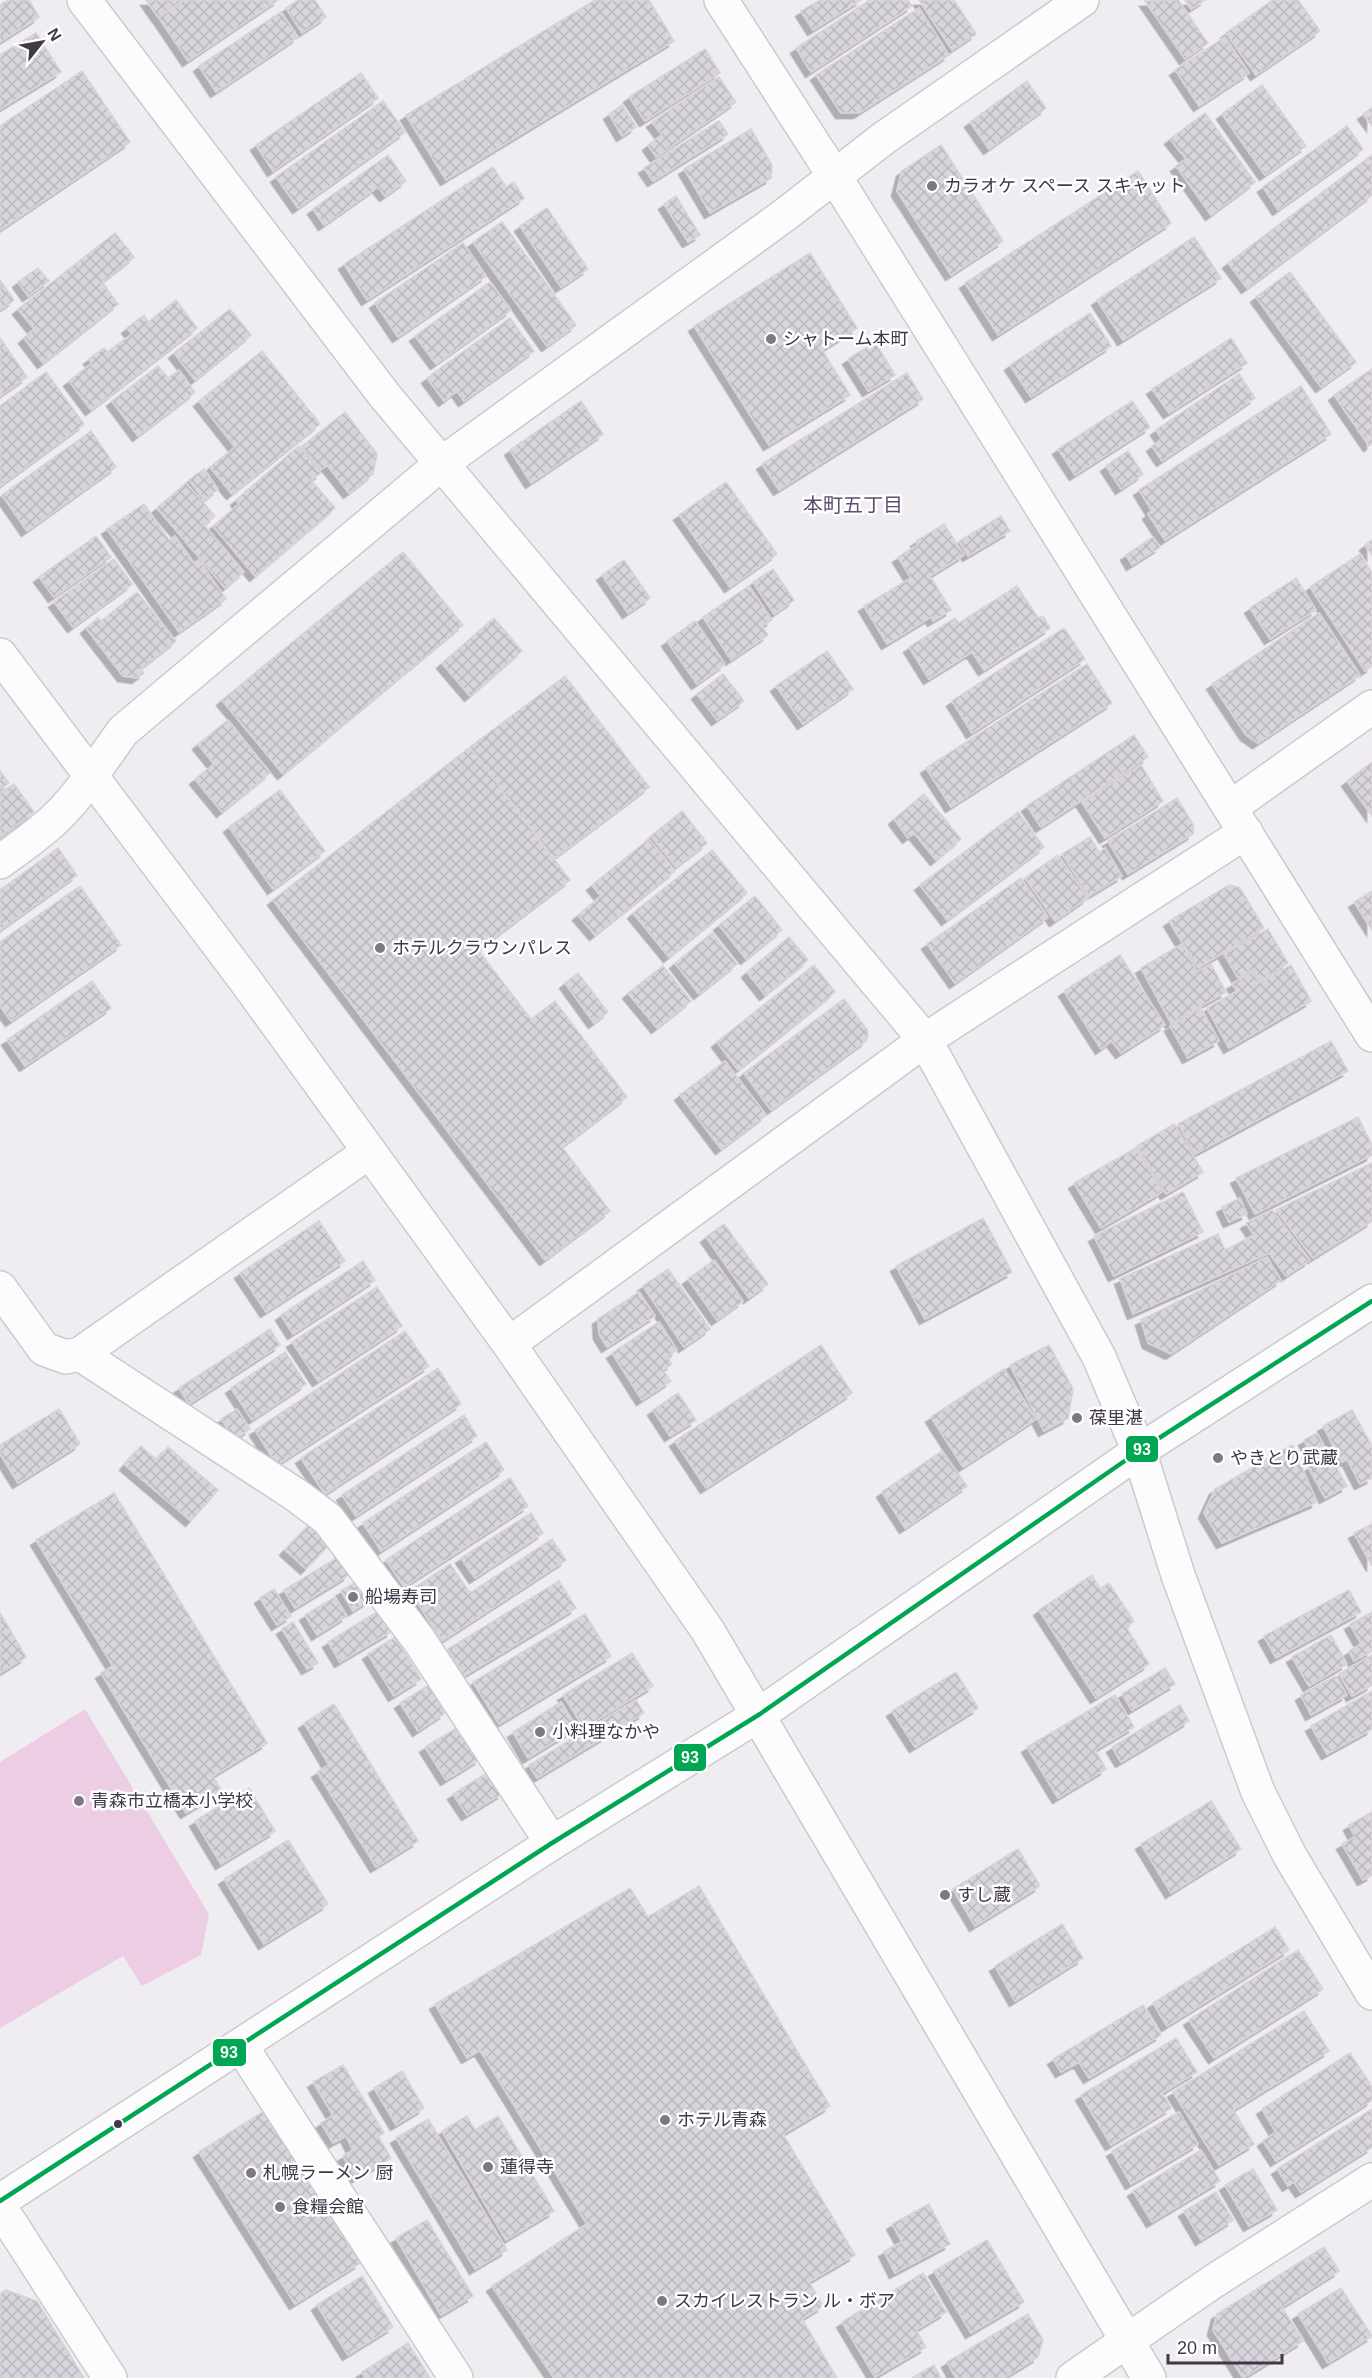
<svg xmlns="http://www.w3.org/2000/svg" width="1372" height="2378" font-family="Helvetica,'Noto Sans JP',sans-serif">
  <defs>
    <pattern id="building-cross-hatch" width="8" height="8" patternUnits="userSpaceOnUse" patternTransform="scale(1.5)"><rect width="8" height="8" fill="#d9d5dc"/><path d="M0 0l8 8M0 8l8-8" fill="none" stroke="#bbb7be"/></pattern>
    <filter id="shadow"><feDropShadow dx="-5.5" dy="5.5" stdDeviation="0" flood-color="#0004"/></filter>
  </defs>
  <rect width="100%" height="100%" fill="#f0edf2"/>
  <path fill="#edcde3" d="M85 1709 209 1914 201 1955 142 1986 123 1956 0 2028V1762Z"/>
  <path fill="url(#building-cross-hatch)" stroke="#d7d2db" stroke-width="1.5" filter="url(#shadow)" d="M8 0H29L39 17 0 42V5Z
    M146 0H183L158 17Z
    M185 0H278L188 61 159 18Z
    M298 0H315L326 17 302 33 286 8Z
    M595 0H649L674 41 446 180 406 115Z
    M820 0H861L813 30 801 11Z
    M870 0H908L912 6 811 72 796 48Z
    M919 0H954L976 34 952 50Z
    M1178 0 1208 43 1185 59 1145 1Z
    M1185 0H1205L1191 9Z
    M1273 0H1298L1320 31 1256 75 1226 33Z
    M919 8 949 55 859 113H841L816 75Z
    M281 12 298 37 216 92 199 66Z
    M36 33 61 72 0 109V55Z
    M1225 37 1249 73 1199 106 1175 70Z
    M705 49 720 73 645 121 629 97Z
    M82 71 130 142 0 230V126Z
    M361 73 378 98 273 171 256 145Z
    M719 77 736 102 656 157 648 145 662 135 652 122Z
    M1027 81 1046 108 989 149 970 122Z
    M1262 85 1306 146 1265 175 1222 114Z
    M383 101 405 132 298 208 276 177Z
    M622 105 636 127 622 136 609 114Z
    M1372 108V126L1363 114Z
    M1205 113 1255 182 1211 215 1176 166 1186 159 1170 139Z
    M719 121 728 134 653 181 644 168Z
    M1347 126 1363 149 1278 210 1263 187Z
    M751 129 772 165 771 178 710 213 684 169Z
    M941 145 1003 241 951 275 897 191 902 171Z
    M388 155 406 181 385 196 378 187 324 225 313 209Z
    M1372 155V195L1247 288 1228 263Z
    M493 167 506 187 514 182 524 198 367 300 344 264Z
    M1138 171 1171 223 998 335 965 283Z
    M676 196 700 235 688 242 664 204Z
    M547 208 588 269 561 287 520 226Z
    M502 222 576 325 547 346 473 242Z
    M115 233 134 257 102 282 118 304 43 363 24 338 34 329 18 309Z
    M1194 237 1221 278 1123 340 1097 300Z
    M463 243 486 276 398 337 375 303Z
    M810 253 857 328 822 350 850 395 769 445 694 326Z
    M38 268 49 281 28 296 18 282Z
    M1290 272 1356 362 1321 387 1256 297Z
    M0 280 14 300 0 310Z
    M490 282 511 310 436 364 415 336Z
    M176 300 197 328 91 410 69 381 92 363 89 359 104 348 107 352 132 334 127 328 144 315 148 322Z
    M230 309 251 335 195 380 174 353Z
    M1090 313 1111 346 1031 397 1010 365Z
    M510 318 534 351 464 401 457 391 444 401 427 378Z
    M0 338 27 377 0 396Z
    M1231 338 1247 363 1169 413 1152 389Z
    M875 342 895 375 868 391 848 359Z
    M262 351 320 424 232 494 210 467 235 447 199 401Z
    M158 366 168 378 179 370 195 392 138 436 112 401Z
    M1372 369V444L1369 446 1334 395Z
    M46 372 84 424 0 486V406Z
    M907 373 923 399 779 490 762 464Z
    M1239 374 1255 398 1162 461 1152 446 1162 439 1156 430Z
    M1301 386 1331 434 1165 540 1148 514 1152 511 1139 490Z
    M581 401 603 434 531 483 510 450Z
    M1132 401 1150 427 1075 475 1058 449Z
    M345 412 377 454 373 474 349 493 327 465 321 470 302 446Z
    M91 431 116 467 27 531 2 495Z
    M299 446 321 473 311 480 335 508 255 576 213 526 239 504 236 500Z
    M1128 451 1143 474 1121 489 1106 466Z
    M204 469 218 489 204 500 189 480Z
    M726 482 777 554 730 587 679 515Z
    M186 483 215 516 204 525 244 572 225 588 157 508Z
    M144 504 169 540 175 536 194 563 199 560 226 599 179 632 107 529Z
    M1001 516 1010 531 968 556 959 541Z
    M944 524 964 555 930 576 951 610 933 621 931 617 887 644 864 606 911 578 898 557 918 545 916 541Z
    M96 536 111 557 54 597 39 577Z
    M1153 537 1160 547 1132 565 1126 555Z
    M1372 540V555L1365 545Z
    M403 552 463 625 283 774 222 700Z
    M1360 554 1372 573V666L1365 671 1310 587Z
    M114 559 132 584 73 627 54 602Z
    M624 560 650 598 628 613 602 575Z
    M773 569 794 600 774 614 753 582Z
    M1296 578 1316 610 1270 639 1250 608Z
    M749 586 772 620 762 626 768 635 731 660 703 617Z
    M1017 586 1038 618 1043 616 1050 628 984 670 972 652 929 679 909 647 955 618 959 623Z
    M137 592 176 641 140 669 144 673 137 678 123 676 86 628 98 618 101 621Z
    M1319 613 1360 675 1258 743 1246 735 1212 684Z
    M494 618 522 651 470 696 442 663Z
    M695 621 725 664 697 684 667 641Z
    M1064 628 1085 659 972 733 952 701Z
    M827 651 853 689 803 724 776 686Z
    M1087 664 1112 703 951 807 926 768Z
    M723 674 744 701 717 720 697 694Z
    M565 676 649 787 553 859 470 747Z
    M228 720 270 773 222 812 195 779 214 764 198 744Z
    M1134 735 1148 757 1041 827 1027 806Z
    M470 747 570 880 478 950 531 1019 555 1001 627 1097 562 1147 610 1211 545 1260 273 900Z
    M1372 762V816L1347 781Z
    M1141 765 1163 801 1105 838 1082 802Z
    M0 771 9 783 0 789Z
    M14 784 34 812 0 837V793Z
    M280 790 325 851 273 889 229 827Z
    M924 794 961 839 936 860 914 833 908 838 894 819Z
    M1177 798 1194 826 1193 834 1128 874 1108 841Z
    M682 811 707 843 676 867 651 836Z
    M1018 812 1044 847 947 920 920 885Z
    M1090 837 1099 852 1105 848 1122 876 1089 896 1062 854Z
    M649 839 675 871 595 935 578 915 601 896 592 885Z
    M58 848 77 875 0 930V890Z
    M712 850 747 893 669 957 633 913Z
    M1058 855 1088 898 1055 921 1025 878Z
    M1021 878 1048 917 955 983 927 944Z
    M1229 885 1240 888 1264 928 1198 968 1169 921Z
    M80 886 121 945 11 1021 0 1006V942Z
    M1372 891V930L1354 902Z
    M755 896 782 930 746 959 719 925Z
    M1268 929 1288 963 1260 981 1253 969 1238 978 1224 954Z
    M712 933 737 964 699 994 675 963Z
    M789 937 808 960 765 995 747 972Z
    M1182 944 1197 972 1211 964 1226 992 1171 1023 1141 968Z
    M1120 955 1165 1025 1121 1053 1112 1041 1101 1049 1064 991Z
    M814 965 835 992 738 1070 717 1042Z
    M1291 965 1311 1001 1229 1048 1207 1008 1237 991 1232 984 1252 972 1259 983Z
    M663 966 691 1001 657 1028 628 993Z
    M578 973 608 1012 594 1023 565 983Z
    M92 981 111 1008 25 1066 7 1040Z
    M844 999 868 1031 867 1040 771 1110 744 1073Z
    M1201 1008 1219 1041 1188 1058 1170 1026Z
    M1331 1041 1348 1071 1195 1154 1178 1124Z
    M725 1061 766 1115 721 1149 680 1095Z
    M1358 1117 1372 1145V1155L1255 1214 1236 1178Z
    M1174 1124 1203 1172 1166 1194 1137 1146Z
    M1136 1148 1162 1192 1101 1228 1074 1183Z
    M1372 1163V1221L1313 1258 1276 1210Z
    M1183 1192 1203 1232 1114 1276 1094 1236Z
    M1240 1198 1247 1214 1229 1222 1222 1207Z
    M1272 1210 1310 1260 1286 1276 1269 1253 1133 1314 1120 1279 1218 1234 1225 1250 1254 1235 1246 1223Z
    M983 1218 1012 1272 925 1319 896 1266Z
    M319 1221 345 1261 266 1312 240 1273Z
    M724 1224 768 1284 749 1298 706 1237Z
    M1267 1257 1281 1280 1171 1354 1148 1343 1141 1320Z
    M714 1260 743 1301 717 1320 688 1279Z
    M363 1261 375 1280 293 1334 281 1315Z
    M668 1269 710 1329 684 1347 643 1286Z
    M377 1287 402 1326 318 1381 292 1342Z
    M639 1292 655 1316 607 1347 599 1334 598 1319Z
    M659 1322 677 1350 667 1357 672 1364 663 1370 671 1381 642 1400 612 1353Z
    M270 1329 280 1345 189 1404 179 1388Z
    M405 1331 429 1366 277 1465 255 1430Z
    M821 1345 852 1393 706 1488 675 1441Z
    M1049 1345 1073 1389 1068 1418 1044 1431 1010 1365Z
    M285 1352 306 1384 252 1420 231 1388Z
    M438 1368 461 1404 325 1494 301 1458Z
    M1004 1369 1036 1419 963 1467 931 1417Z
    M678 1393 696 1420 670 1436 653 1410Z
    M59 1409 80 1444 18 1483 0 1454V1445Z
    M237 1409 250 1429 235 1439 221 1419Z
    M1352 1410 1372 1446V1478L1360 1484 1347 1459 1342 1462 1323 1426Z
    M464 1415 477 1436 356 1516 342 1495Z
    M1317 1433 1347 1486 1325 1498 1308 1467 1316 1463 1304 1440Z
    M486 1442 504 1470 381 1551 363 1523Z
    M1292 1445 1317 1502 1222 1543 1204 1513 1215 1489Z
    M141 1446 157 1460 168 1447 218 1490 191 1521 125 1465Z
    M942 1451 967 1486 905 1528 882 1492Z
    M510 1478 528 1506 404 1587 386 1560Z
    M114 1493 267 1743 213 1776 222 1791 186 1813 101 1673 113 1666 36 1540Z
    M531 1513 543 1533 475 1578 461 1558Z
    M1372 1524V1566L1354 1533Z
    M309 1525 329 1545 306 1569 285 1550Z
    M552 1539 566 1560 442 1641 410 1591 450 1564 470 1593Z
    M338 1557 349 1575 295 1608 284 1590Z
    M1092 1575 1100 1589 1109 1583 1134 1621 1126 1627 1149 1664 1096 1698 1039 1610Z
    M359 1580 371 1599 353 1611 341 1591Z
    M559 1581 576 1608 464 1676 448 1649Z
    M274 1589 291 1616 277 1625 260 1598Z
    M1349 1590 1361 1612 1276 1658 1264 1636Z
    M335 1597 347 1616 317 1635 305 1615Z
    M380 1610 392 1631 340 1662 328 1642Z
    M1372 1612V1651L1354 1661 1349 1651 1361 1644 1350 1624Z
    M0 1613 26 1657 0 1673Z
    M585 1614 611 1656 499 1724 473 1682Z
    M293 1622 318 1663 307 1669 282 1629Z
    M1331 1635 1347 1664 1309 1686 1292 1657Z
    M395 1637 421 1679 394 1696 368 1654Z
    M632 1653 653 1686 584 1728 563 1695Z
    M1372 1655V1685L1352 1696 1339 1674Z
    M1165 1668 1175 1684 1132 1710 1122 1694Z
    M956 1672 978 1708 915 1747 892 1711Z
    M1336 1676 1347 1695 1311 1715 1301 1695Z
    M429 1685 445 1713 418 1731 400 1703Z
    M1372 1691V1729L1327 1754 1311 1726Z
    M1115 1695 1134 1727 1095 1750 1106 1769 1058 1798 1027 1747Z
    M636 1700 644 1713 537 1778 529 1765Z
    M561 1702 577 1728 528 1758 513 1732Z
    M334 1704 418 1841 376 1867 317 1772 329 1765 304 1723Z
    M1180 1705 1189 1721 1121 1762 1112 1747Z
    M460 1726 480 1759 446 1780 425 1747Z
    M490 1771 503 1793 467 1815 453 1794Z
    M249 1788 275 1831 221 1864 195 1821Z
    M1211 1801 1241 1849 1171 1893 1141 1844Z
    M1372 1812V1875L1363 1880 1342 1844 1355 1837 1349 1825Z
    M288 1840 328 1904 264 1944 224 1879Z
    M1018 1849 1040 1886 975 1926 953 1889Z
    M699 1886 830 2106 783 2134 855 2255 809 2282 823 2306 802 2319 837 2378H554L492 2286 587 2224 480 2050 467 2058 435 2004 630 1888 648 1917Z
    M1062 1924 1083 1958 1015 2001 995 1966Z
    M1275 1927 1289 1950 1167 2026 1153 2003Z
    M1298 1950 1323 1989 1214 2058 1189 2020Z
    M1143 2005 1161 2035 1089 2078 1079 2062 1061 2072 1053 2059Z
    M1304 2011 1329 2051 1233 2110 1254 2144 1219 2165 1173 2092Z
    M1176 2038 1197 2072 1162 2093 1171 2108 1111 2145 1081 2095Z
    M1350 2053 1372 2087V2100L1276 2161 1263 2141 1276 2132 1262 2109Z
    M343 2065 384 2133 378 2136 391 2158 356 2178 343 2156 353 2150 346 2136 333 2143 321 2123 333 2115 313 2082Z
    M402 2071 424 2108 396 2125 374 2088Z
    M1372 2109V2147L1301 2192 1294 2182 1288 2186 1277 2169Z
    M264 2111 360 2263 295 2304 199 2152Z
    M1179 2112 1198 2144 1131 2184 1112 2151Z
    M467 2116 475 2130 498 2116 554 2211 506 2240 442 2131Z
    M428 2119 507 2250 475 2269 396 2138Z
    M1201 2150 1220 2181 1152 2222 1133 2191Z
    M1253 2169 1277 2210 1249 2226 1225 2185Z
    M1216 2192 1233 2220 1201 2240 1184 2211Z
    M929 2204 950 2244 895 2273 884 2251 902 2242 892 2224Z
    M427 2220 473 2296 441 2315 396 2238Z
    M987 2240 1024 2302 971 2333 934 2271Z
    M1324 2247 1339 2271 1282 2307 1303 2341 1243 2378 1213 2330 1217 2314Z
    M923 2273 946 2312 916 2330 926 2347 875 2377 842 2322Z
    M362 2276 393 2327 348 2355 317 2305Z
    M1341 2288 1372 2336 1328 2363 1298 2314Z
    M6 2290 37 2301 84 2378H0V2294Z
    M1028 2314 1043 2340 1038 2357 1004 2378H956L947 2362Z
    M408 2343 430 2378H365L362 2372Z
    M934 2365 941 2378H912Z"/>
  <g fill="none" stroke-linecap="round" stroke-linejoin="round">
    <g stroke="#ccc9cf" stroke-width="36">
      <path id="minor" d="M0 862C41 832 62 818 91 776
        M0 1288 44 1349 66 1357 80 1354 369 1152
        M80 1354 296 1495 328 1519 419 1640 552 1843
        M241 2046 456 2378
        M0 2207 110 2378"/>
    </g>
    <g stroke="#ccc9cf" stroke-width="36">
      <path id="tertiary" d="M84 0 385 396 925 1040 1099 1357 1139 1451 1178 1575 1258 1792 1290 1856 1372 1993
        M721 0 835 177 1372 1035
        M0 655 245 980 509 1344 708 1631 1149 2378
        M91 776 123 731 441 464 782 217 884 138 1082 0
        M1231 807 1372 707
        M509 1344 925 1040 1246 832
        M0 2201 552 1843 760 1714 1139 1451 1372 1301
        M1073 2378 1214 2281 1372 2180"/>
    </g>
    <use href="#minor" stroke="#fdfcfd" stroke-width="33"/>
    <use href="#tertiary" stroke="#fdfcfd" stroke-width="33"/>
    <g stroke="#fff" stroke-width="9">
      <path id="bus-1" d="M0 2201 552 1843 760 1714 1139 1451 1372 1301"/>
    </g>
    <use href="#bus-1" stroke="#00a651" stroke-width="4.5"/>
  </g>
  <g fill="#7e7784" stroke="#fff" stroke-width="2">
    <circle cx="932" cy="186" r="6"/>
    <circle cx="771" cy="339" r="6"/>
    <circle cx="380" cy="948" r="6"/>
    <circle cx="1077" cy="1418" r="6"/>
    <circle cx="1218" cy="1458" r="6"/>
    <circle cx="353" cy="1597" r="6"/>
    <circle cx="540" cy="1732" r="6"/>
    <circle cx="79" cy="1801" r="6"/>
    <circle cx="945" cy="1895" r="6"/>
    <circle cx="665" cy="2120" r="6"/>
    <circle cx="488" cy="2167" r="6"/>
    <circle cx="251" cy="2173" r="6"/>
    <circle cx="280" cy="2207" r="6"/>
    <circle cx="662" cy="2301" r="6"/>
  </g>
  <circle fill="#403749" stroke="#fff" stroke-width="2" cx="118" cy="2124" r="5"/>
  <g text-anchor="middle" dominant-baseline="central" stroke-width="5" stroke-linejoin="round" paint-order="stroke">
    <g font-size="18" fill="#403749" stroke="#fff" text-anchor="start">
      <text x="944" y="186">カラオケ スペース スキャット</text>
      <text x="783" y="339">シャトーム本町</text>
      <text x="392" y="948">ホテルクラウンパレス</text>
      <text x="1089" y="1418">葆里湛</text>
      <text x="1230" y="1458">やきとり武蔵</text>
      <text x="365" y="1597">船場寿司</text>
      <text x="552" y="1732">小料理なかや</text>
      <text x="91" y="1801">青森市立橋本小学校</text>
      <text x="957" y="1895">すし蔵</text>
      <text x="677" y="2120">ホテル青森</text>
      <text x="500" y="2167">蓮得寺</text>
      <text x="263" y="2173">札幌ラーメン 厨</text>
      <text x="292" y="2207">食糧会館</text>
      <text x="674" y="2301">スカイレストラン ル・ボア</text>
    </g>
    <g font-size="20" fill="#5d4e6d" stroke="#fff">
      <text x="853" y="505">本町五丁目</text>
    </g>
  </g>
  <g stroke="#fff" stroke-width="2">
    <rect x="1125" y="1435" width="34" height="28" rx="6" fill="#00a651"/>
    <rect x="673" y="1743" width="34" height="29" rx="6" fill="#00a651"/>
    <rect x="212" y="2038" width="35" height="29" rx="6" fill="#00a651"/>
  </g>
  <g font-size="16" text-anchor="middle" font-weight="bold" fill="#fff">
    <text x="1142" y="1455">93</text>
    <text x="690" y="1763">93</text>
    <text x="229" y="2058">93</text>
  </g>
  <g transform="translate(42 42) rotate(59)" stroke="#ffffff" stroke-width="4.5" paint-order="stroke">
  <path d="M0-4.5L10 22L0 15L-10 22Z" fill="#403749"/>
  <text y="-9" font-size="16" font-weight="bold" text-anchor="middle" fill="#403749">N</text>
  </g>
  <path d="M1168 2354v9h114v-9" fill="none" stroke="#403749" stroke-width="3"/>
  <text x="1177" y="2354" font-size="18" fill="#403749" stroke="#ffffff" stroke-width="4.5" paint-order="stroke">20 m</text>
</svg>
